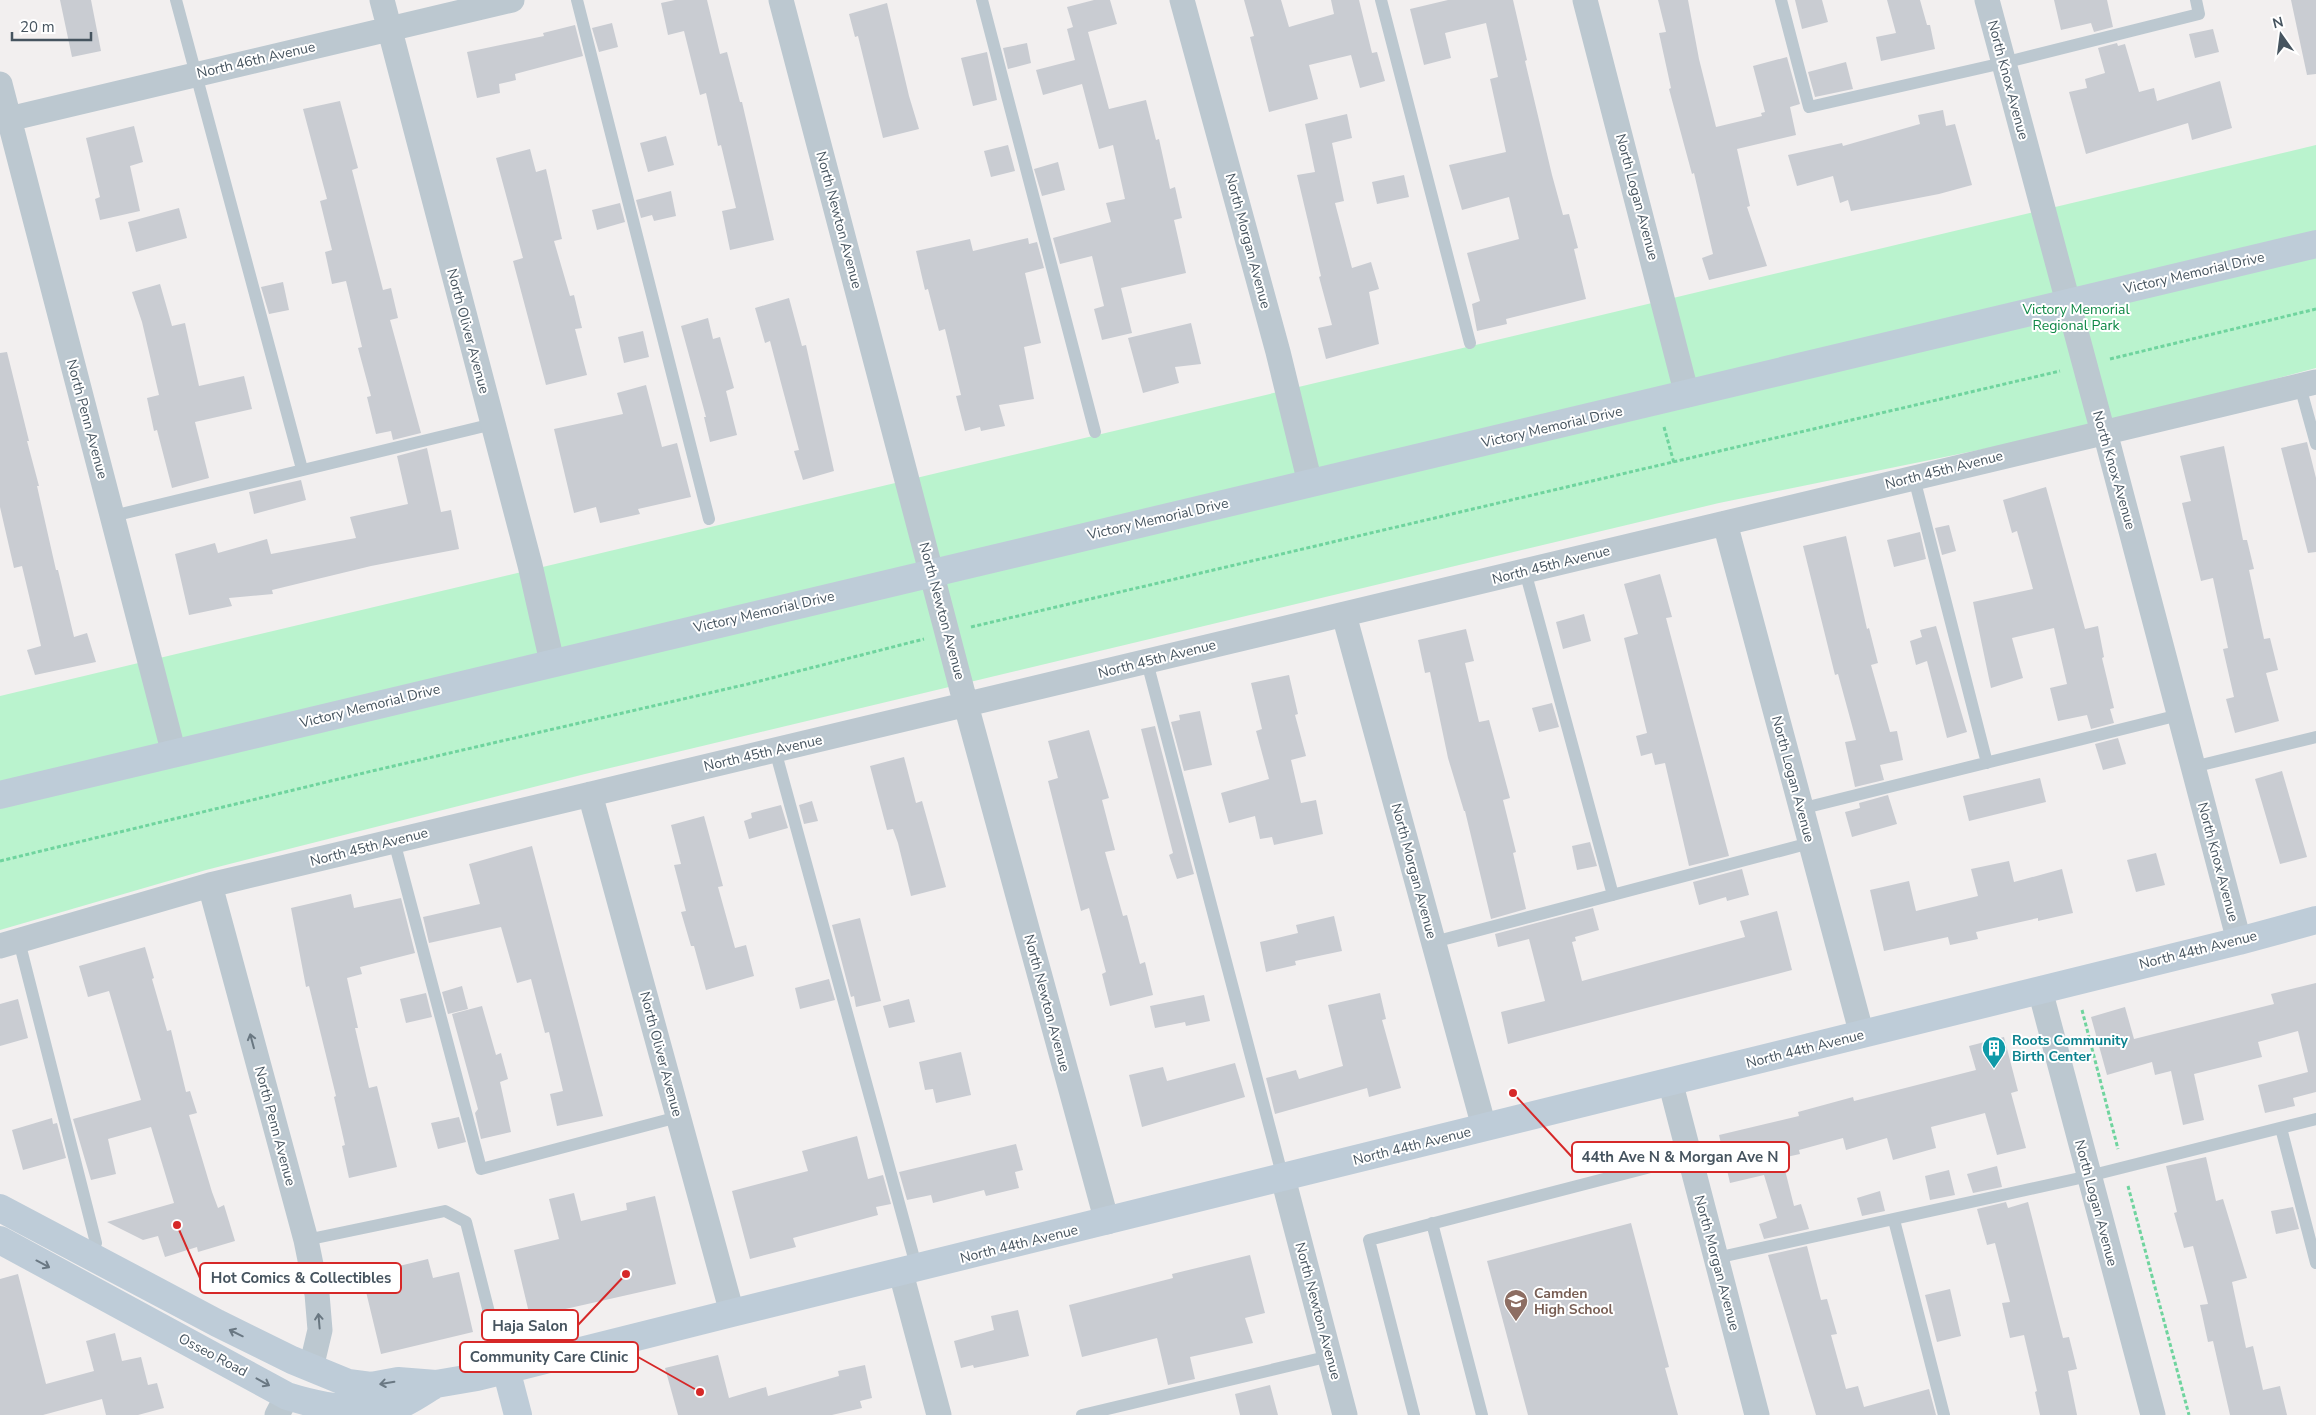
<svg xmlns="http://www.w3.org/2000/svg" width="2316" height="1415" font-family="'Nunito Sans',sans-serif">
  <rect width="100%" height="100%" fill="#f2efef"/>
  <path fill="#baf3ce" d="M2316 145V368L2101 425 1719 503 585 774 206 870 0 930V696Z"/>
  <path fill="#c9ccd2" d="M60 0H91L101 51 72 57Z
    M675 0H707L720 54 727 52 740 102H742L774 240 730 250 722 211 736 208 721 145 718 146 706 93 700 95 684 31 668 35 661 3Z
    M1094 0H1110L1117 24 1088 32 1109 109 1146 100 1156 140 1159 139 1170 189 1175 187 1182 218 1174 220 1186 273 1121 288 1132 333 1102 340 1094 309 1104 306 1092 256 1060 264 1053 238 1111 222 1106 203 1125 199 1113 145 1099 149 1082 84 1043 95 1036 70 1075 60 1067 29 1073 27 1067 7Z
    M1244 0H1281L1289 27 1334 14 1331 0H1359L1372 53 1377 52 1385 81 1360 88 1351 55 1309 65 1318 99 1269 112 1250 37 1254 36Z
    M1448 0H1513L1527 60 1525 61 1552 175 1563 215 1569 214 1578 248 1574 249 1586 299 1506 319 1507 324 1477 331 1472 304 1480 301 1467 253 1519 239 1509 197 1462 210 1449 165 1506 152 1490 79 1498 77 1486 23 1445 33 1451 58 1424 65 1410 9Z
    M1658 0H1688L1699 59 1716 127 1762 116 1761 113 1765 112 1753 66 1787 57 1800 104 1790 107 1796 135 1737 149 1750 206 1747 207 1767 266 1709 280 1702 258 1713 254 1694 173 1692 174 1669 89 1671 88 1659 33 1666 32Z
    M1795 0H1822L1828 22 1802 29Z
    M1887 0H1920L1927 25H1930L1935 49 1881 61 1876 37 1896 33Z
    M2054 0H2107L2113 27 2094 32 2091 23 2061 30Z
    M2291 0H2316V74L2307 75Z
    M887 3 909 96 919 129 883 138 858 36 855 37 849 14Z
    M612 23 618 47 599 52 592 28Z
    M575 25 583 56 515 74 516 80 499 84 500 93 477 98 467 52 544 36 543 33Z
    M2213 29 2219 52 2195 58 2189 34Z
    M1027 43 1031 63 1008 69 1003 48Z
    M2117 43 2118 46 2125 44 2139 92 2154 88 2157 101 2220 81 2232 128 2192 140 2188 123 2086 154 2069 92 2087 88 2085 79 2105 73 2098 48Z
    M987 52 997 100 973 106 961 58Z
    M1846 62 1853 89 1815 97 1808 72Z
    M340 101 358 168 352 170 383 290 391 288 398 318 390 320 421 433 393 440 391 431 376 434 367 397 371 396 358 348 362 347 346 281 332 284 325 252 332 250 320 201 327 199 303 109Z
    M1943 110 1946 126 1955 124 1972 185 1939 194 1851 211 1848 200 1840 203 1833 176 1797 186 1788 155 1842 143 1843 146 1920 124 1918 115Z
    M1347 114 1352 138 1332 143 1344 201 1335 203 1352 268 1371 262 1379 289 1369 292 1379 344 1326 359 1318 328 1332 325 1319 277 1321 276 1297 175 1315 172 1305 124Z
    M134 126 143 162 130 166 140 211 100 220 95 199 100 197 86 138Z
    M666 136 674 165 648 172 640 143Z
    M1008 145 1015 171 991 177 984 151Z
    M530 149 536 172 546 169 562 239 554 241 570 296 574 295 582 328 575 329 587 375 546 385 513 261 523 258 496 158Z
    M1058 162 1065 190 1042 196 1034 169Z
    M1404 175 1409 197 1377 204 1372 182Z
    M671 191 676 216 654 221 652 215 641 218 636 200Z
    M620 203 625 222 597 230 592 210Z
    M179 208 187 238 136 252 128 222Z
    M1028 238 1029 244 1037 242 1044 268 1025 273 1041 343 1024 347 1034 399 999 405 1005 426 981 431 980 427 965 431 956 396 961 395 945 329 939 331 928 289 925 290 916 251 970 239 973 251Z
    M283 282 289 310 269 314 261 287Z
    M160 284 172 326 185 323 199 386 244 376 252 409 195 422 209 478 172 488 157 430 154 431 147 398 159 395 142 322 132 292Z
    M789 298 802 346 806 345 834 471 803 480 794 451 799 450 781 383 770 341 765 343 755 308Z
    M708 318 713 339 720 337 734 388 726 391 737 435 710 442 704 417H706L681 326Z
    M1191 323 1201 364 1175 367 1179 383 1143 393 1128 338Z
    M643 331 649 357 624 363 618 337Z
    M7 352 29 441H27L39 486H37L56 570H58L74 637 87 633 96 662 35 675 27 650 41 646 22 566 14 568 0 507V353Z
    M646 385 662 447 677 443 691 497 638 509 640 514 600 523 596 507 574 513 554 429 623 414 617 393Z
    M2307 442 2316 478V552L2308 553 2281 448Z
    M2224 446 2243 540H2247L2254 569 2249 570 2264 639 2270 638 2278 670 2266 673 2279 721 2235 733 2226 699 2234 697 2223 649 2228 648 2213 578 2201 581 2182 503 2191 501 2180 456Z
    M427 448 441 512 451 510 459 549 371 566 272 590 273 594 229 598 232 606 189 615 175 554 215 543 218 553 267 539 271 554 356 538 350 517 408 504 397 456Z
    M301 480 306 500 254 514 249 492Z
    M2046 487 2085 629 2098 626 2104 657 2102 658 2114 708 2110 709 2114 723 2091 729 2087 715 2058 721 2050 688 2067 684 2054 628 2012 638 2023 678 1991 688 1973 602 2033 589 2017 531 2012 533 2003 500Z
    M1949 525 1956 551 1942 555 1935 528Z
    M1920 532 1926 559 1894 567 1887 540Z
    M1846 536 1867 629 1869 628 1878 663 1871 665 1890 732 1897 731 1903 760 1880 765 1884 780 1855 787 1845 742 1856 740 1838 674 1835 675 1803 546Z
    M1660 574 1672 617 1666 618 1729 856 1689 866 1665 763 1655 765 1652 753 1641 756 1636 736 1647 733 1624 638 1638 634 1624 584Z
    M1584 614 1591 641 1563 649 1556 622Z
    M1936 626 1967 732 1947 738 1927 661 1916 665 1910 641 1922 637 1920 630Z
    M1466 629 1474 661 1465 663 1479 722 1489 720 1510 798 1503 800 1516 852 1513 853 1526 909 1491 919 1465 811H1464L1448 758 1430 672 1425 673 1418 640Z
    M1289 675 1298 714 1295 715 1306 756 1291 760 1301 803 1316 800 1323 834 1274 845 1272 837 1260 839 1255 816 1229 823 1221 793 1269 779 1256 731 1262 729 1251 683Z
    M1552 703 1559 727 1539 732 1532 708Z
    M1200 711 1212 765 1184 771 1171 722 1180 720 1179 715Z
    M1155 726 1194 874 1177 879 1169 855 1173 853 1141 729Z
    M1089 730 1109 798 1102 800 1115 850 1105 852 1123 916 1127 915 1140 964 1145 962 1153 995 1110 1006 1102 974 1106 972 1089 908 1081 911 1048 781 1058 778 1048 741Z
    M2118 738 2126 764 2103 770 2095 744Z
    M904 757 916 803 922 801 946 887 911 896 898 843 893 829 887 830 870 766Z
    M2282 771 2307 857 2280 864 2255 779Z
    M2040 778 2046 802 1969 821 1963 796Z
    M1888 795 1897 824 1852 837 1845 812 1860 808 1859 803Z
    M812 801 818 821 804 824 799 805Z
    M781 805 788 828 749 839 744 821 752 818 751 813Z
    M704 816 723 886 718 887 735 948 746 945 754 976 706 990 694 946H691L681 912 686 911 674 865 681 864 671 825Z
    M1590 842 1597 866 1577 870 1572 846Z
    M532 846 603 1116 557 1126 550 1094 563 1091 549 1032 545 1033 531 979 517 983 501 927 429 943 423 917 480 904 469 864Z
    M2156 853 2165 885 2136 892 2127 860Z
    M2009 861 2014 882 2062 869 2073 913 2038 921V918L1976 932 1978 939 1950 945 1948 937 1884 951 1870 890 1909 881 1916 911 1978 896 1971 869Z
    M1742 869 1749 895 1727 901 1726 897 1699 905 1693 882Z
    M351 894 354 908 401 898 415 953 360 967 362 974 347 978 358 1028H355L369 1088 377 1086 397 1167 349 1178 342 1146 345 1145 334 1097 336 1096 309 986 306 987 291 908Z
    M1593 908 1599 930 1575 937 1576 941 1572 942 1582 981 1745 937 1740 921 1777 911 1792 970 1508 1044 1501 1012 1545 1001 1529 939 1498 947 1495 934Z
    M1334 916 1342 951 1295 961 1296 965 1266 972 1260 942 1298 933 1296 925Z
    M860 918 881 1001 856 1007 854 996 851 997 832 925Z
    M145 947 154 978 152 979 167 1031 171 1030 186 1092 190 1091 197 1113 189 1115 212 1192 218 1208 224 1205 235 1241 198 1252 197 1247 165 1257 158 1236 143 1240 107 1222 174 1203 151 1127 108 1139 116 1174 91 1180 73 1119 141 1100 109 991 88 997 79 966Z
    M829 979 835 1000 800 1009 795 988Z
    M2316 983V1092L2293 1098 2295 1106 2265 1113 2258 1085 2308 1072 2298 1031 2258 1042 2262 1057 2194 1074 2204 1120 2183 1125 2171 1071 2155 1075 2152 1062 2107 1075 2091 1017 2125 1007 2134 1039 2274 1004 2271 994Z
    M462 986 468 1009 448 1014 442 992Z
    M426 993 432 1017 406 1023 400 999Z
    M1380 993 1386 1019 1382 1020 1401 1088 1369 1097 1367 1088 1275 1114 1266 1078 1296 1070 1299 1079 1343 1066 1328 1005Z
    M1204 995 1210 1021 1186 1026 1185 1022 1155 1028 1150 1006Z
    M18 999 28 1038 0 1046V1004Z
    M909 999 915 1022 889 1028 883 1006Z
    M482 1006 496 1055 501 1053 508 1079 500 1082 511 1132 481 1139 475 1113 478 1109 452 1014Z
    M2004 1037 2018 1091 2011 1093 2026 1148 1997 1155 1985 1113 1931 1127 1936 1148 1893 1160 1887 1138 1846 1150 1843 1138 1799 1150 1800 1154 1782 1158 1794 1206 1801 1204 1809 1229 1764 1239 1759 1224 1777 1218 1764 1175 1730 1183 1719 1135 1799 1116 1798 1112 1853 1097 1854 1101 1976 1070 1969 1046Z
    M961 1052 971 1095 936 1103 933 1089 925 1090 919 1062Z
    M1235 1063 1245 1097 1142 1127 1129 1075 1163 1067 1167 1081Z
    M459 1117 466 1142 438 1149 431 1123Z
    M52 1118 53 1124 57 1123 66 1158 23 1170 12 1130Z
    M857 1136 868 1179 883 1175 891 1204 876 1207 878 1215 793 1238 796 1247 750 1259 732 1191 808 1171 802 1151Z
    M1016 1144 1023 1170 1015 1172 1019 1188 986 1196 984 1190 933 1203 931 1195 907 1200 899 1172Z
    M2206 1157 2216 1201 2223 1199 2247 1278 2232 1282 2246 1348 2253 1346 2263 1390 2280 1386 2287 1415H2230L2213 1341 2208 1342 2200 1305 2208 1304 2193 1246 2184 1248 2174 1213 2177 1212 2166 1166Z
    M1997 1166 2002 1187 1973 1193 1967 1174Z
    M1949 1170 1955 1195 1930 1200 1925 1176Z
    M1880 1191 1885 1211 1862 1216 1857 1198Z
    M574 1193 581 1221 627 1210 626 1203 655 1196 676 1284 530 1317 514 1250 559 1239 549 1199Z
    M2006 1202 2008 1208 2028 1202 2063 1338 2069 1337 2077 1369 2068 1371 2077 1415H2040L2035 1392 2037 1391 2024 1335 2010 1338 2002 1303 2010 1302 1995 1243 1987 1245 1977 1209Z
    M2293 1207 2299 1229 2276 1234 2271 1211Z
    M1631 1223 1669 1367 1665 1368 1678 1415H1528L1487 1261Z
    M1807 1246 1821 1300 1827 1299 1837 1334 1831 1335 1846 1389 1858 1386 1864 1407 1929 1389 1936 1415H1816L1768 1255Z
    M1250 1255 1265 1313 1245 1318 1253 1343 1190 1357 1195 1379 1168 1385 1157 1338 1082 1357 1069 1305 1173 1278 1172 1274Z
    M428 1259 433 1278 459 1272 473 1332 381 1354 362 1275Z
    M18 1274 46 1384 94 1371 86 1341 115 1333 122 1361 141 1357 148 1385 157 1383 164 1408 138 1415H106L102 1399 43 1415H0V1279Z
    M1950 1289 1961 1336 1937 1342 1925 1295Z
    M1018 1310 1029 1356 974 1368 973 1365 961 1368 954 1341 994 1330 991 1316Z
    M718 1355 729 1398 766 1387 768 1396 839 1376 838 1371 865 1365 872 1398 860 1401 862 1408 832 1415H678L665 1368Z
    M1270 1385 1278 1415H1240L1235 1394Z"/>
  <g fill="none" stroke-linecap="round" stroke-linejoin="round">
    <path stroke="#6fd49e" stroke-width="3" stroke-dasharray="4 2.5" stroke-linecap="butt" d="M2110 359 2316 309
      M1664 427 1674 463
      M971 627 2060 371
      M0 861 372 771 748 684 924 639
      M2082 1010 2118 1149
      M2128 1186 2189 1415"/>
    <path stroke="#bcc8d0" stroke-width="12" d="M176 0 302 469
      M577 0 709 519
      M982 0 1095 432
      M1381 0 1470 343
      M1781 0 1809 107 2003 63 2199 14 2196 0
      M2300 386 2316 444
      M1914 478 1987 763
      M113 516 493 424
      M1525 571 1613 895
      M1147 662 1283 1178
      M775 750 917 1269
      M2193 767 2316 737
      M1800 809 2179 715
      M394 841 481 1169 678 1117
      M19 941 96 1243 89 1256
      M1434 942 1810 843
      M2281 1128 2316 1263
      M1894 1220 1944 1415
      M1432 1223 1482 1415
      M306 1240 445 1211 466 1222 494 1332 506 1369
      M1716 1258 2089 1176 2316 1119
      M1082 1415 1330 1356
      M1414 1415 1369 1240 1689 1157"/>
    <path stroke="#bcc8d0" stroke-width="25" d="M382 0 530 565 552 662
      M781 0 966 705 1107 1222
      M1182 0 1278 352 1310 483
      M1585 0 1687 395
      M1987 0 2101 425 2105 432 2239 941
      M0 84 174 754
      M0 121 512 0
      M1725 523 1862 1035
      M1346 614V622L1484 1127
      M590 794 732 1313
      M210 885 306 1240 317 1294 320 1330 311 1368
      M0 946 210 885 2316 382
      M2040 990 2153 1415
      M1670 1081 1757 1415
      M1283 1178 1345 1415
      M901 1273 939 1415
      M277 1415 287 1396"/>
    <path stroke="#beccd8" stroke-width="28" d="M0 795 2316 244
      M0 1208 217 1323 292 1360 348 1383 371 1386 398 1381 436 1384 477 1377 732 1313 2239 941 2316 920
      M0 1240 287 1396C325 1408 367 1415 406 1402 416 1397 426 1390 436 1384
      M506 1369 518 1415"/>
  </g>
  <defs><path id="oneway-shaft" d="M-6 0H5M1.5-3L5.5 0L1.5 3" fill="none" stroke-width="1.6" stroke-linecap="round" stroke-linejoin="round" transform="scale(1.25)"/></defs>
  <g stroke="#697781">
    <use href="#oneway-shaft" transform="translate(252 1041) rotate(-105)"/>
    <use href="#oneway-shaft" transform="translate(319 1321) rotate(-95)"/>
  </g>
  <g stroke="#6a7883">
    <use href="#oneway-shaft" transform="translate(43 1264) rotate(28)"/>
    <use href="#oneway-shaft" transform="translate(236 1333) rotate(-154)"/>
    <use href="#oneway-shaft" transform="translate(263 1382) rotate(29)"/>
    <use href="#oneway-shaft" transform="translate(387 1383) rotate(171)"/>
  </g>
  <defs>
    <g id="building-pin" transform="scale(1.25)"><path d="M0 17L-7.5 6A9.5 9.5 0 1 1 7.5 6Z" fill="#0f9aa8" stroke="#fff"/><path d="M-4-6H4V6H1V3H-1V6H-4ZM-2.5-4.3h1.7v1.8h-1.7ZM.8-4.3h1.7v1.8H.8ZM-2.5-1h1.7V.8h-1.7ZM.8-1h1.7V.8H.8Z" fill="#fff"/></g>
    <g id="school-pin" transform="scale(1.25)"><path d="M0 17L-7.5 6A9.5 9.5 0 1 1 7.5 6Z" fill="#8d6e63" stroke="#fff"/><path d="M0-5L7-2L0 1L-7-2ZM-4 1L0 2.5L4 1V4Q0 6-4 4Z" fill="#fff"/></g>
  </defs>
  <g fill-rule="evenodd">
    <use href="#building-pin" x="1994" y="1048"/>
    <use href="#school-pin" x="1516" y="1301"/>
  </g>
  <g text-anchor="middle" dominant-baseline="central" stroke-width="4" stroke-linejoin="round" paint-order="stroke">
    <g font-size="14" fill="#46545f" stroke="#fff">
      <text transform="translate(256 60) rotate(-13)">North 46th Avenue</text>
      <text transform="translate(2008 80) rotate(75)">North Knox Avenue</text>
      <text transform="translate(1637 197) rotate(75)">North Logan Avenue</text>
      <text transform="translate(839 220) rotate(75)">North Newton Avenue</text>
      <text transform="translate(1248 241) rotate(75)">North Morgan Avenue</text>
      <text transform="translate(2194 273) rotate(-13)">Victory Memorial Drive</text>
      <text transform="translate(468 331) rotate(75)">North Oliver Avenue</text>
      <text transform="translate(87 419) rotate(75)">North Penn Avenue</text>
      <text transform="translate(1552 427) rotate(-13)">Victory Memorial Drive</text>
      <text transform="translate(1944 470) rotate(-14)">North 45th Avenue</text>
      <text transform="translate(2114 470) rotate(74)">North Knox Avenue</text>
      <text transform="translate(1158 519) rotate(-13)">Victory Memorial Drive</text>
      <text transform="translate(1551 565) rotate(-14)">North 45th Avenue</text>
      <text transform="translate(942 611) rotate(75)">North Newton Avenue</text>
      <text transform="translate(764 612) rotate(-13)">Victory Memorial Drive</text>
      <text transform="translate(1157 659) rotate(-14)">North 45th Avenue</text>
      <text transform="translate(370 706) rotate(-14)">Victory Memorial Drive</text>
      <text transform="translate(763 753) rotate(-13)">North 45th Avenue</text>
      <text transform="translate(1793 779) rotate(75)">North Logan Avenue</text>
      <text transform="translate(369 847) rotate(-14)">North 45th Avenue</text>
      <text transform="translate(2218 862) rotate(75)">North Knox Avenue</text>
      <text transform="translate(1414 871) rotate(75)">North Morgan Avenue</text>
      <text transform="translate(2198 950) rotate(-14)">North 44th Avenue</text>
      <text transform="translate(1047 1003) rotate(75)">North Newton Avenue</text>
      <text transform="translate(1805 1049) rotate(-14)">North 44th Avenue</text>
      <text transform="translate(661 1054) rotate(75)">North Oliver Avenue</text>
      <text transform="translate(275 1126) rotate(75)">North Penn Avenue</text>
      <text transform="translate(1412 1146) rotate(-14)">North 44th Avenue</text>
      <text transform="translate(2096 1203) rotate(75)">North Logan Avenue</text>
      <text transform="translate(1019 1244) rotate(-14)">North 44th Avenue</text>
      <text transform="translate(1717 1263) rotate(75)">North Morgan Avenue</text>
      <text transform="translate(1318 1311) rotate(75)">North Newton Avenue</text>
      <text transform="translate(213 1355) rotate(28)">Osseo Road</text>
    </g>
    <g font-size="14" fill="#0f8846" stroke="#fff">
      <text x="2076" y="309">Victory Memorial<tspan x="2076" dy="16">Regional Park</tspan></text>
    </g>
    <g font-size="14" font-weight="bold" fill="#0d838f" stroke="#fff" text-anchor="start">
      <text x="2012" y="1040">Roots Community<tspan x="2012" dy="16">Birth Center</tspan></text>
    </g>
    <g font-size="14" font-weight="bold" fill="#785e54" stroke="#fff" text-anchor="start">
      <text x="1534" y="1293">Camden<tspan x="1534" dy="16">High School</tspan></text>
    </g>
  </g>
  <path fill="none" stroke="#d62828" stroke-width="2" d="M1513 1093L1572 1157M177 1225L200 1278M626 1274L578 1325M700 1392L638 1357"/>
  <g fill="#d62828" stroke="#fff" stroke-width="2">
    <circle cx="1513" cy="1093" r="5"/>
    <circle cx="177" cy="1225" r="5"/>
    <circle cx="626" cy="1274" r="5"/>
    <circle cx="700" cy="1392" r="5"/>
  </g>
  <g fill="#fff" stroke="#d62828" stroke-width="2">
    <rect x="1572" y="1142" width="217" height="30" rx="5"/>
    <rect x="200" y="1263" width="201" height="30" rx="5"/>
    <rect x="482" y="1310" width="96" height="30" rx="5"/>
    <rect x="460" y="1342" width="178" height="30" rx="5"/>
  </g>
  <g font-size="15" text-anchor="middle" font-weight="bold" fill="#46545f">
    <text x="1680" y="1162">44th Ave N &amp; Morgan Ave N</text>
    <text x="301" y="1283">Hot Comics &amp; Collectibles</text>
    <text x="530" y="1331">Haja Salon</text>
    <text x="549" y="1362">Community Care Clinic</text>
  </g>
  <g transform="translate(2281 35) rotate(346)" stroke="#ffffff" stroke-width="4" paint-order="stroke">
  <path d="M0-4L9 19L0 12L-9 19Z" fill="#46545f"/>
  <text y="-8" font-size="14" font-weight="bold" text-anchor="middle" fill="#46545f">N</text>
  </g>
  <path d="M12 32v8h79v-8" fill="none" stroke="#46545f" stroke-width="2.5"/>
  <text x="20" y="32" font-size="15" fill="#46545f" stroke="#ffffff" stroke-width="4" paint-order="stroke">20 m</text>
</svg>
